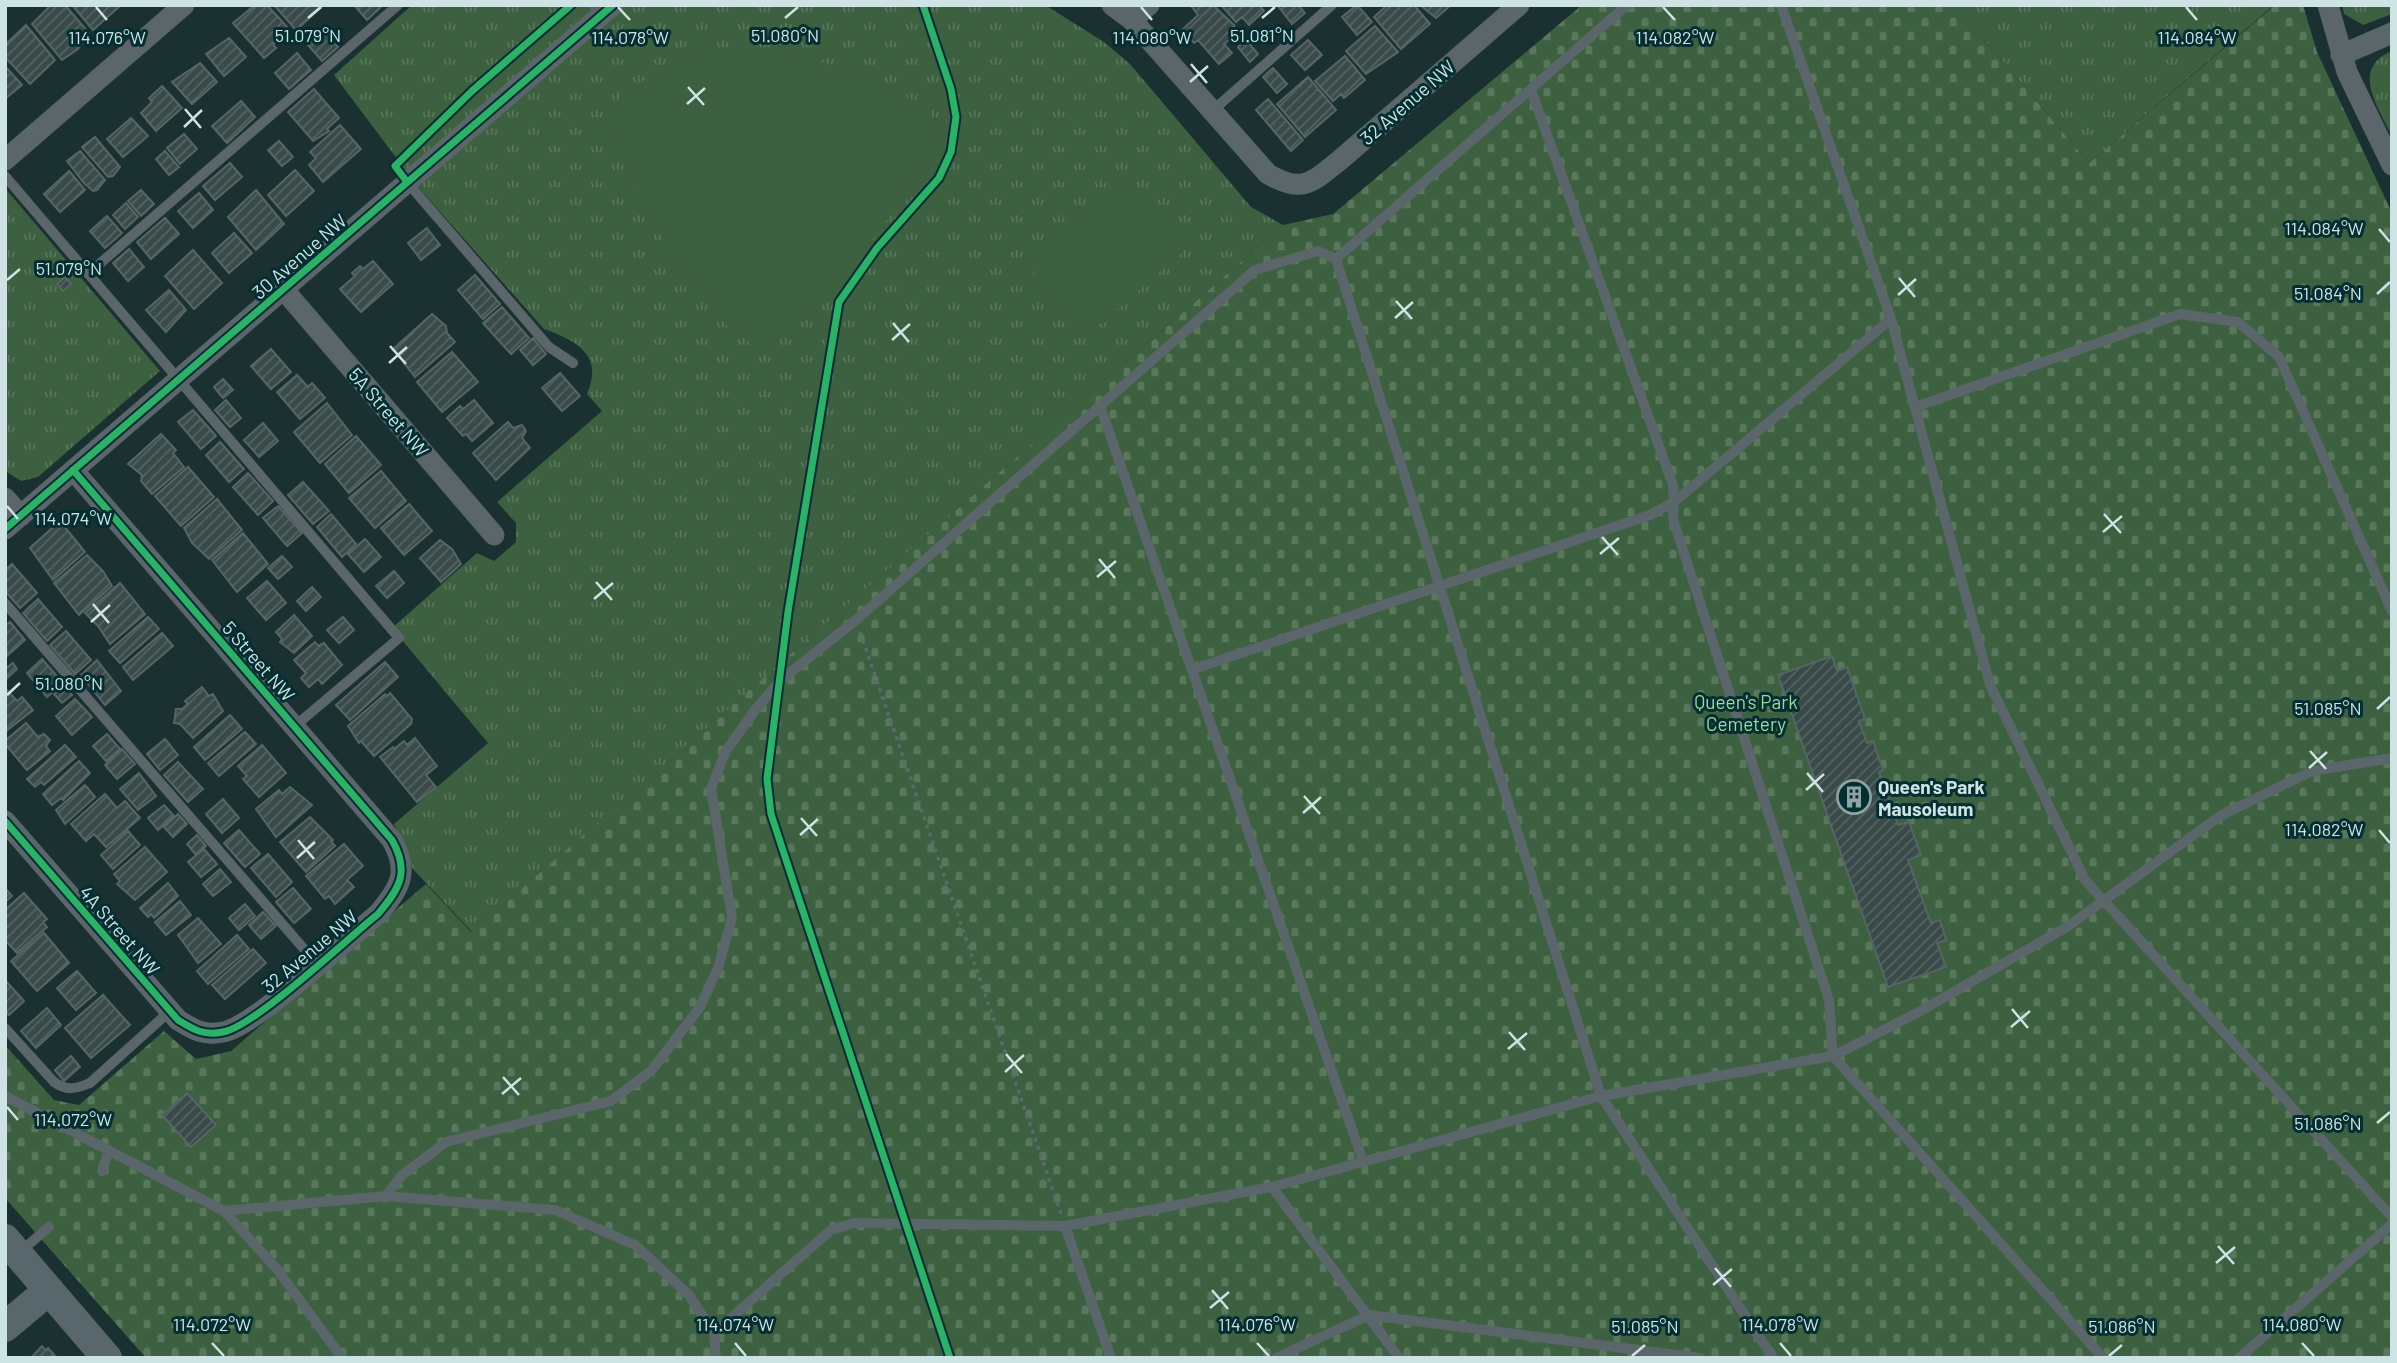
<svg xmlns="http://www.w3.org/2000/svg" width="2397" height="1363" font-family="Barlow,sans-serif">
  <defs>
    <pattern id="cemetery-stones" width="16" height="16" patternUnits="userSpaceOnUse" patternTransform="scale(1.75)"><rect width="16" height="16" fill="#3d6040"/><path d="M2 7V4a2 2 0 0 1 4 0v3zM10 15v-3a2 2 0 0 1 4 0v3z" fill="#58775b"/></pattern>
    <pattern id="park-tufts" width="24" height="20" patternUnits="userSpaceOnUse" patternTransform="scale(1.75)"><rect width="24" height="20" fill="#3d6040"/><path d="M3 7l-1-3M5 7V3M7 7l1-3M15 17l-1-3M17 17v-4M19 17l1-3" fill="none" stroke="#58775b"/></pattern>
    <pattern id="building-hatch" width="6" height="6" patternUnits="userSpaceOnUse" patternTransform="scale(1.75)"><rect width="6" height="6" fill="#394a49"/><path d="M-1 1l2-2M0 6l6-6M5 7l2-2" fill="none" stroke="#546463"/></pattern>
  </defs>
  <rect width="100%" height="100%" fill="#1a3031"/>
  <path fill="url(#cemetery-stones)" d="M1582 5H1955L2089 163 2275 5H2303L2317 52 2392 213V1358H146L5 1198V1045L54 1100 79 1105 164 1031 196 1059 231 1051 426 884 471 932 1283 225 1333 214Z"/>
  <path fill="url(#park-tufts)" d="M412 5H1045L1104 42 1130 64 1251 207 1283 225 472 932 412 868 409 853 394 824 488 743 392 628 477 553 494 561 516 542V523L497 502 602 411 587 394C604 355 577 341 544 329L419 188 334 75Z
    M1955 5H2274L2089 163Z
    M2342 5H2392V14L2363 25 2344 14Z
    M2392 51V136C2378 107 2350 68 2392 51Z
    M5 188 160 371 38 477 21 481 5 471Z"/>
  <path fill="#3d6040" d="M791 52C840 67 886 83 930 110L940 148 826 303 764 347C696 328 639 194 608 133L622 92C644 80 669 67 693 60 723 50 760 53 791 52Z
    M1123 178 1186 249 1088 335 1025 263Z"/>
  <path fill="url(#building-hatch)" stroke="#556664" stroke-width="2" d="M51 5H65L89 33 78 49 62 60 32 24Z
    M72 5H121L93 30Z
    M255 5H267L289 29 273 45 276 48 264 58 233 23Z
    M274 5H324L296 30Z
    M354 5H383L367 20Z
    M1194 5H1213L1234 25 1237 33 1224 44 1232 53 1219 64 1198 40 1194 43 1182 30 1198 15 1192 7Z
    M1221 5H1259L1264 11 1249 25 1242 17 1236 22Z
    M1298 5 1305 13 1292 24 1278 6Z
    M1357 5 1372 22 1357 35 1342 17Z
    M1387 5H1414L1430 24 1401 49 1374 17Z
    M1420 5H1451L1436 18Z
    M26 25 55 60 30 84 5 57V45Z
    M1375 26 1398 52 1366 74 1346 51Z
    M324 31 338 47 322 61 308 45Z
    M229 38 246 57 224 76 206 54Z
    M1246 40 1258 54 1250 62 1238 47Z
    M1308 40 1322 55 1305 70 1291 55Z
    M297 53 311 70 289 89 275 73Z
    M1345 56 1365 80 1344 98 1341 94 1333 101 1315 81Z
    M200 63 217 82 192 104 172 82Z
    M5 66 22 85 5 99Z
    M1273 68 1287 84 1277 93 1263 77Z
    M1308 77 1336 110 1305 137 1277 104Z
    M162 86 182 108 156 131 141 113 152 102 149 98Z
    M314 89 339 118 327 129 329 131 313 141 288 112Z
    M1268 99 1303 140 1291 151 1256 110Z
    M241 101 255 117 227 143 212 126Z
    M131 118 148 136 123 157 107 139Z
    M340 125 361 149 323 182 309 165 316 158 310 152Z
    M184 134 197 149 180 164 167 148Z
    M95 137 120 167 113 176 108 177 82 147Z
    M279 141 293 157 282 166 268 150Z
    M80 151 105 180 97 190 93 191 84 183 67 161Z
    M165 151 179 167 169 175 156 159Z
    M230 163 242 177 215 200 203 186Z
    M295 170 314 191 286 216 268 195Z
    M69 171 85 190 60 212 44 194Z
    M141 190 154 204 141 216 128 201Z
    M256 190 284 224 256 250 228 217Z
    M199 193 213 210 193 228 178 211Z
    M126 203 138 217 125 229 113 215Z
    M107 216 122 233 105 248 90 231Z
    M165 218 179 234 151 259 137 242Z
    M427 228 440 245 421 260 408 243Z
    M234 233 252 253 229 273 212 253Z
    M129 249 144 267 128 281 113 263Z
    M193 250 222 283 194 309 165 276Z
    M373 261 393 284 361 312 340 289 355 276 352 273 360 266 363 269Z
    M475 275 500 304 483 319 458 290Z
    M65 277 71 284 63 291 57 284Z
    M169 290 186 310 166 332 146 310Z
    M502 307 529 338 511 354 483 323Z
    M432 314 446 326 447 333 455 342 415 377 393 349Z
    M533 338 546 354 533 365 520 350Z
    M271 349 291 372 271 389 251 366Z
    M452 352 478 382 442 412 417 382Z
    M560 373 580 396 562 411 542 388Z
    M297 375 308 387 312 383 325 398 300 419 277 392Z
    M223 379 233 390 223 398 214 387Z
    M226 400 241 418 230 427 215 410Z
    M474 400 493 423 472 441 466 434 463 436 447 418 460 406 463 409Z
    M327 403 352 435 320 463 294 432Z
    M193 410 216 436 201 449 178 422Z
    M508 422 513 428 522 425 526 431 522 438 530 448 496 480 473 453Z
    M263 423 278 441 259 457 244 440Z
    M161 434 176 450 173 453 184 467 152 494 141 481 142 475 128 464Z
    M356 436 381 465 349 493 325 464Z
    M220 442 244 469 229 482 206 455Z
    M188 467 214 497 181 526 155 496Z
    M381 471 406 501 375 528 349 498Z
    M248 473 273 501 258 515 233 487Z
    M303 482 329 511 313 524 288 495Z
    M217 499 242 530 209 559 192 543 184 528Z
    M409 504 432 531 404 555 381 528Z
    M278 506 302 533 287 546 263 518Z
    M331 514 356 544 342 557 317 527Z
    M60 521 85 552 53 580 30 548Z
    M243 533 268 564 237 592 212 560Z
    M365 539 381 557 364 572 348 554Z
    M440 540 452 549 461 564 441 582 420 558Z
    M87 555 103 571 112 586 79 615 54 583Z
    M282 556 292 567 278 579 268 568Z
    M12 564 37 593 20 608 5 591V570Z
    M394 571 404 583 387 598 376 586Z
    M267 581 286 603 266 620 247 598Z
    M120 583 145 614 110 644 98 626 85 613Z
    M312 587 321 597 306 611 297 601Z
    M38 599 62 627 47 641 23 613Z
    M294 615 312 636 294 653 280 642 282 639 276 632Z
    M148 617 159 629 120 663 109 651Z
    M343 617 354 630 339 643 327 630Z
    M10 622 25 640 7 656 5 626Z
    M66 631 91 660 75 674 50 645Z
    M162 633 173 646 133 680 123 667Z
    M315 642 318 646 324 643 342 665 322 684 318 679 309 687 301 678 306 673 294 660Z
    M1832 656 1837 671 1847 667 1865 719 1859 721 1867 743 1873 741 1883 770 1879 772 1898 825 1909 822 1921 855 1908 860 1931 923 1940 920 1946 940 1937 943 1946 967 1888 987 1778 675Z
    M42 659 63 683 47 697 27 673Z
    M97 660 121 691 105 705 81 675Z
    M385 662 398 677 350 720 336 705Z
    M13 663 17 669 5 680V669Z
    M64 686 72 695 62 703 54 694Z
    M202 687 209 696 213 694 223 711 193 738 180 724 174 723 176 709H182L188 704 185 701Z
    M5 688 17 701 22 697 33 710 5 732Z
    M390 693 412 719 411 724 374 756 361 741 359 743 348 726 385 694 387 696Z
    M75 699 92 717 72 735 56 716Z
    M230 715 242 729 205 760 194 747Z
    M26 723 38 737 44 734 50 740 46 746 50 751 27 770 5 744V741Z
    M245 732 256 744 219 776 208 763Z
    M107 734 120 749 106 761 93 746Z
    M415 738 437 766 426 775 436 787 417 802 380 757 393 747 394 749 404 741 407 745Z
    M165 739 178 755 160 770 147 754Z
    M65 745 76 757 44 785 41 782 35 787 27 779Z
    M262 745 286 773 259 797 243 779 247 776 238 766Z
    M122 749 135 764 117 779 105 765Z
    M79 761 90 773 63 800 61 798 52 805 43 794Z
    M178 762 203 789 188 802 164 775Z
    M139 773 156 796 138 810 120 789Z
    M85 785 95 797 65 824 56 810Z
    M290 787 312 805 276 837 256 809 279 790 282 794Z
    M105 794 117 808 125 801 140 818 106 847 94 834 86 841 71 824Z
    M223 799 239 818 222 833 206 814Z
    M164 805 174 816 158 830 148 818Z
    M178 814 187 824 173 837 164 827Z
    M310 817 333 840 331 841 335 846 306 872 280 842Z
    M239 830 260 854 245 867 224 843Z
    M128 831 140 845 113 869 101 855Z
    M197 835 206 846 196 855 187 844Z
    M344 844 363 866 347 880 354 887 335 904 329 896 325 899 306 876Z
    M145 847 167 872 135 900 117 884 120 881 114 874Z
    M204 849 217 864 201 877 188 862Z
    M268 854 292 882 276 897 251 868Z
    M220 869 231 882 213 896 203 884Z
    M168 883 178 896 154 918 151 914 148 917 140 908Z
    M5 888 12 896 5 902Z
    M293 888 311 909 294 923 276 902Z
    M24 893 47 919 43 922 47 927 17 953 5 940V910Z
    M180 901 191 915 166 935 155 922Z
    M245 904 255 916 239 930 229 918Z
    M263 912 276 926 261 939 249 925Z
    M198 918 221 944 198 963 178 935Z
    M44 933 69 963 37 991 11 961Z
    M237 935 249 949 208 984 197 971Z
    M253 949 266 963 225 999 212 985Z
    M77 971 96 993 76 1010 57 988Z
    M5 980 24 1001 9 1015 5 1011Z
    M103 995 130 1025 91 1058 65 1028Z
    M47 1008 61 1025 36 1048 21 1031Z
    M71 1056 80 1067 64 1081 55 1070Z
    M187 1093 216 1125 191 1147 162 1115Z
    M42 1346 45 1350 48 1348 57 1358H31Z"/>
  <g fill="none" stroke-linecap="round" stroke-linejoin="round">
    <path stroke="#5e6a6c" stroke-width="3.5" stroke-dasharray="3.5 5" stroke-linecap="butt" d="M860 632 1061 1214"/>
    <path stroke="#5a666a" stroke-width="10" d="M1531 90 1673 485 1674 502
      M1211 112 1332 5
      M5 176 399 638 295 726
      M407 182 549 347 573 363
      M1336 259 1627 5
      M89 273 398 5
      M1891 319 1990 685 2085 880 2392 1217
      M1100 406 1363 1161
      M1915 407 2180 314 2238 322 2279 357 2392 611
      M1674 502 1891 319 1781 5
      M5 603 317 964
      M1194 669 1650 515 1674 502 1673 519 1829 1000 1833 1056 2103 1358
      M5 1028 54 1082C66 1091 76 1089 90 1083L170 1011
      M5 1096 224 1211 277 1269 342 1358
      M102 1171 109 1150
      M1272 1187 1399 1358
      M386 1196 402 1175 446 1142 611 1101 651 1071 700 1007 719 965 732 918 711 788 726 751 755 710 781 680 856 620 1255 270 1318 251 1336 259 1601 1096 1773 1358
      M224 1211 386 1196 555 1210 635 1245 689 1295 714 1333 716 1358
      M1065 1226 1111 1358
      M20 1252 49 1227
      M714 1333 831 1230 854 1223 1065 1226 1272 1187 1601 1096 1833 1056 1917 1013 2067 927 2220 816 2312 771 2392 758
      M1276 1358 1369 1315 1700 1358
      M2239 1358 2392 1224"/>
    <path stroke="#5a666a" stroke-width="21" d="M1112 5 1132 20 1268 174C1303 194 1311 183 1340 160L1519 5
      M2328 5 2347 72 2392 165
      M1132 20 1149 5
      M2341 55 2392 33
      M5 160 184 5
      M284 290 494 535
      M5 498 21 516
      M5 529 613 5
      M5 821 178 1020C194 1030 204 1036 223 1032 254 1027 348 938 378 914 400 888 410 872 392 840L73 470"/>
    <path stroke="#59676c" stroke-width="30" d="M5 1239 107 1358
      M5 1327 49 1290"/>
    <g stroke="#042e31" stroke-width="11">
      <path id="cycleway" d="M923 5 951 89 956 117 951 152 939 178 877 248 839 302 788 612 767 779 771 814 950 1358
        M407 182 395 166 472 91 571 5
        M5 529 613 5
        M5 821 178 1020C194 1030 204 1036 223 1032 254 1027 348 938 378 914 400 888 410 872 392 840L73 470"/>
    </g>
    <use href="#cycleway" stroke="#2db169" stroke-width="7"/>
  </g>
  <path fill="none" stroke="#cee3e4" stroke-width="2.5" d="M96 7 107 20M618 7 630 20M1141 7 1152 20M1663 7 1675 20M2186 7 2197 20M308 18 321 7M785 18 798 7M1262 18 1275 7M1191 64 1207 83M1190 82 1208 66M688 87 704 105M687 104 705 88M185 109 201 128M184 127 202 110M2379 229 2390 242M1899 278 1915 297M7 280 20 269M2377 294 2390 282M1898 295 1916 279M1396 301 1412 319M1395 318 1413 302M893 323 909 342M892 340 910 324M390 346 406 364M389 363 407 347M7 506 18 519M2104 514 2121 533M2103 532 2122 516M1602 537 1618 555M1600 554 1619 538M1099 559 1115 578M1097 577 1116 561M596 582 612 600M594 599 613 583M93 604 109 623M91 622 110 605M7 695 20 683M2377 709 2390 697M2310 751 2326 769M2309 768 2327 752M1807 773 1823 792M1806 790 1824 774M1304 796 1320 814M1303 813 1321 797M801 818 817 836M2379 830 2390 843M800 835 818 819M298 840 314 859M297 858 315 842M2012 1009 2028 1028M2011 1027 2030 1011M1509 1032 1525 1050M1508 1049 1527 1033M1006 1054 1022 1073M1005 1072 1024 1055M503 1077 519 1095M502 1094 521 1078M7 1107 18 1120M2377 1123 2390 1112M2218 1246 2234 1264M2216 1263 2235 1247M1715 1268 1731 1287M1713 1285 1732 1269M1212 1290 1228 1309M1210 1308 1229 1292M212 1343 224 1356M735 1343 746 1356M1257 1343 1269 1356M1780 1343 1791 1356M2302 1343 2314 1356M1632 1356 1645 1345M2109 1356 2122 1345"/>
  <defs>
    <g id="building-ring" transform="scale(1.75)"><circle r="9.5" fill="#042e31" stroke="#8fa4a5" stroke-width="1.5"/><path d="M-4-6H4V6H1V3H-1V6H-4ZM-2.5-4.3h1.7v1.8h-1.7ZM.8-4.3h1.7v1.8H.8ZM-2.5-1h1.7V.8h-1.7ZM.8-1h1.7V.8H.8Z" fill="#8fa4a5"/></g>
  </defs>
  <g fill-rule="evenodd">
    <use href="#building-ring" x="1854" y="797"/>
  </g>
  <g text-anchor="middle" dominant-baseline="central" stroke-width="6" stroke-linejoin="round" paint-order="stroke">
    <g font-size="19" fill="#cee3e4" stroke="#042e31">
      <text transform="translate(1407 102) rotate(-41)">32 Avenue NW</text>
      <text transform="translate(299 256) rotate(-41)">30 Avenue NW</text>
      <text transform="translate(389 412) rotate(49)">5A Street NW</text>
      <text transform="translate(259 661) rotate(49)">5 Street NW</text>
      <text transform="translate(120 930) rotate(49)">4A Street NW</text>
      <text transform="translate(309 951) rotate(-40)">32 Avenue NW</text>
    </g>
    <g font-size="19" fill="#9bda9a" stroke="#042e31">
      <text x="1746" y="701">Queen's Park<tspan x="1746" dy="22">Cemetery</tspan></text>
    </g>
    <g font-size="19" font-weight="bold" fill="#cee3e4" stroke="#042e31" text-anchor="start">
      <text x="1878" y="786">Queen's Park<tspan x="1878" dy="22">Mausoleum</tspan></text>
    </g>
  </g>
  <g font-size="18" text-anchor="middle" fill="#cee3e4" stroke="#042e31" stroke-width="6" stroke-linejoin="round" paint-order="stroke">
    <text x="308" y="42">51.079°N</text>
    <text x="785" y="42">51.080°N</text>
    <text x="1262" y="42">51.081°N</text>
    <text x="630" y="44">114.078°W</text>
    <text x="1152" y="44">114.080°W</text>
    <text x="1675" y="44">114.082°W</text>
    <text x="107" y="44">114.076°W</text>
    <text x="2197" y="44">114.084°W</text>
    <text x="2324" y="235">114.084°W</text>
    <text x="69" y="275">51.079°N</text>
    <text x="2328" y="300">51.084°N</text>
    <text x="73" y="525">114.074°W</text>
    <text x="69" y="690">51.080°N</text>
    <text x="2328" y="715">51.085°N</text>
    <text x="2324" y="836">114.082°W</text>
    <text x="73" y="1126">114.072°W</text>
    <text x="2328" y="1130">51.086°N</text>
    <text x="212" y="1331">114.072°W</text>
    <text x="735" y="1331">114.074°W</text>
    <text x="1257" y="1331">114.076°W</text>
    <text x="1780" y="1331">114.078°W</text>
    <text x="2302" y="1331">114.080°W</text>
    <text x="1645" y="1333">51.085°N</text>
    <text x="2122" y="1333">51.086°N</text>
  </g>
  <rect width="2397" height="1363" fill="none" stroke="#cee3e4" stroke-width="14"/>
</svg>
